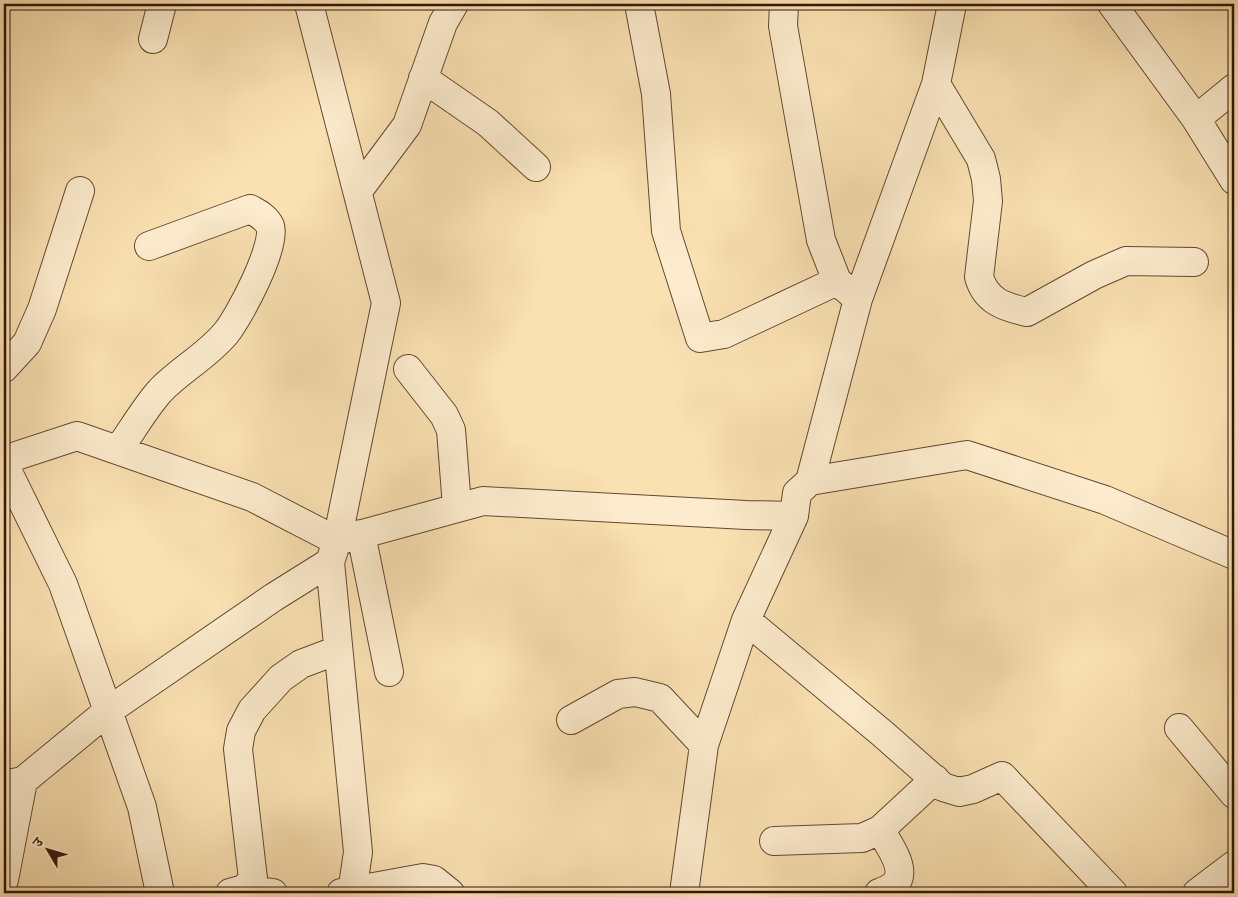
<svg xmlns="http://www.w3.org/2000/svg" width="1238" height="897" font-family="'IM FELL Double Pica','Noto Serif Devanagari',serif">
  <rect width="100%" height="100%" fill="#fae1b2"/>
  <filter id="stains"><feTurbulence type="fractalNoise" baseFrequency=".004" numOctaves="4"/><feColorMatrix values="0 0 0 0 .2 0 0 0 0 .09 0 0 0 0 .02 0 0 0 .5 -.17"/></filter>
  <radialGradient id="worn" r=".72"><stop offset=".6" stop-color="#630" stop-opacity="0"/><stop offset="1" stop-color="#630" stop-opacity=".3"/></radialGradient>
  <g fill="none" stroke-linecap="round" stroke-linejoin="round">
    <g stroke="#654831" stroke-width="30">
      <path id="minor" d="M639 4 656 94 666 231 700 338 724 334 837 281
        M784 4 783 26 821 240 837 281 851 293
        M1112 4 1196 119 1234 180
        M153 39 162 4
        M423 78 488 123 536 167
        M936 84 981 159 986 179 988 201 979 277C986 301 1004 307 1027 312L1094 275 1126 261 1194 262
        M1196 119 1234 88
        M358 191 407 125 443 23 454 4
        M4 368 27 343 42 309 80 191
        M408 369 444 415 451 430 457 507
        M118 450C132 431 144 409 160 391 180 370 207 356 226 333 239 317 277 246 270 226 266 217 257 213 250 209L149 246
        M4 460 77 436 252 497 337 541 483 501 746 515 794 516
        M4 464 63 584 142 807 160 893
        M810 481 967 455 1105 500 1234 555
        M361 534 389 672
        M330 562 358 852 352 893
        M746 620 883 734 943 787 959 792 973 789 1002 776 1113 893
        M571 720 618 694 635 692 660 698 704 745
        M1179 728 1234 794
        M4 785 23 781 108 711 274 597 330 562 337 541 386 303 309 4
        M774 841 862 838 880 830 935 779
        M4 880 23 781
        M244 889 273 893
        M230 893 244 889 253 879 238 749 241 731 252 710 281 678 301 664 338 650
        M341 893 423 878 434 880 450 893
        M684 893 704 745 746 620 794 516 797 493 810 481 858 299 936 84 952 4
        M879 893C884 891 890 889 894 885 909 871 888 843 880 830
        M1197 893 1234 865"/>
    </g>
    <use href="#minor" stroke="#fceccd" stroke-width="28"/>
  </g>
  <rect width="1238" height="897" fill="none" stroke="#fae1b2" stroke-width="20"/>
  <rect x="5" y="5" width="1228" height="887" fill="none" stroke="#331506" stroke-width="2.5"/>
  <rect x="10" y="10" width="1218" height="877" fill="none" stroke="#331506"/>
  <g transform="translate(48 850) rotate(308)" stroke="#fceccd" stroke-width="4" paint-order="stroke">
  <path d="M0-4L9 19L0 12L-9 19Z" fill="#331506"/>
  <text y="-8" font-size="14" font-weight="bold" text-anchor="middle" fill="#331506">उ</text>
  </g>
  <rect width="100%" height="100%" filter="url(#stains)"/>
  <rect width="100%" height="100%" fill="url(#worn)"/>
</svg>
